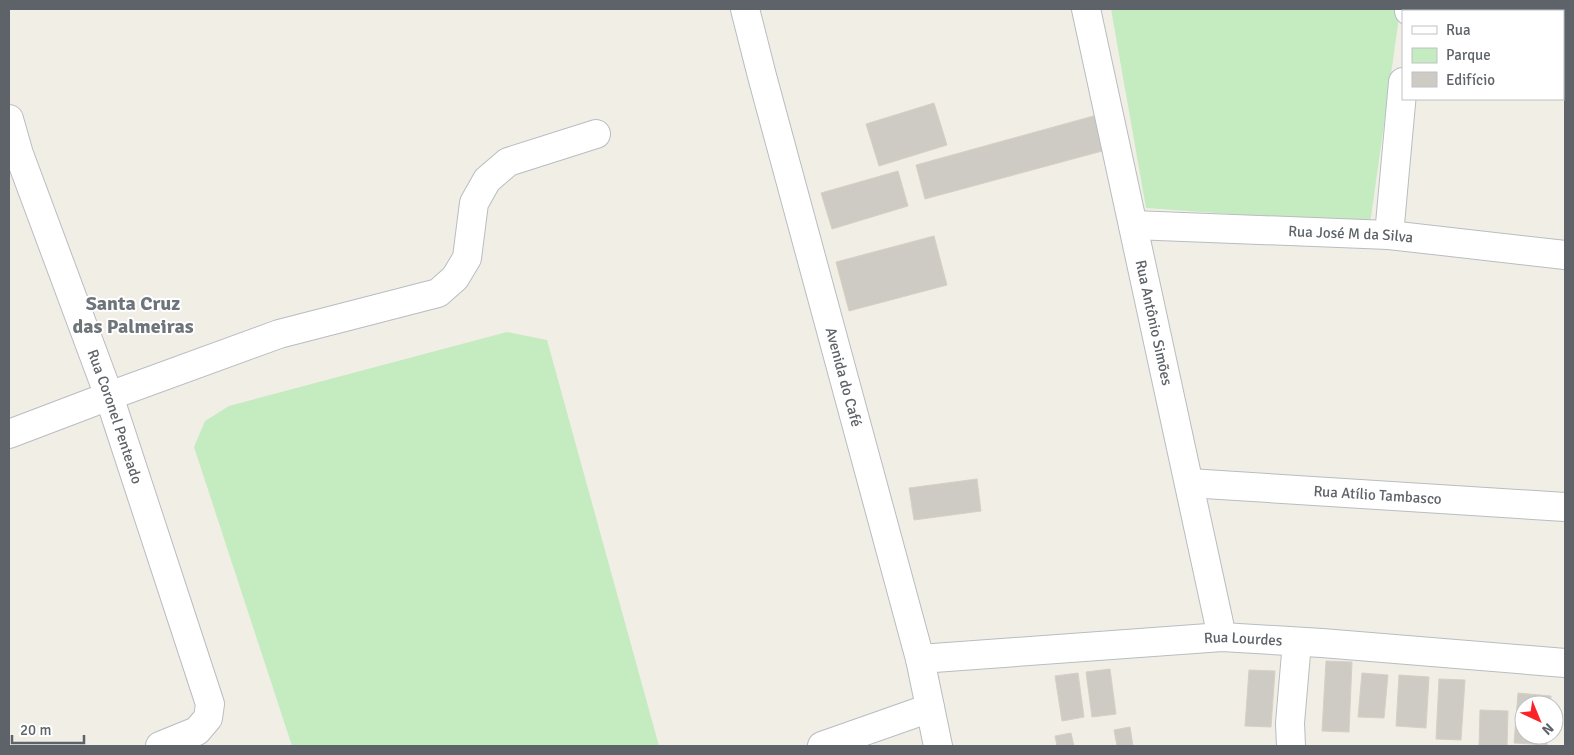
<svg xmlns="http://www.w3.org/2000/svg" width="1574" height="755" font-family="Signika,sans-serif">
  <rect width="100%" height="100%" fill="#f1eee6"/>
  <path fill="#c5ebc0" d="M1111 9H1390L1400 10 1370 224 1146 208Z
    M507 332 547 340 659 746H292L194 447 205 421 229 406Z"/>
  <path fill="#cecbc5" stroke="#d7cfc3" d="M934 103 947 145 879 166 866 124Z
    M1097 115 1106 150 925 199 916 165Z
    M898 171 908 206 832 229 821 193Z
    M934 236 947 285 849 311 836 262Z
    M977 479 981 511 914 520 909 488Z
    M1326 661 1352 662 1349 732 1322 731Z
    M1110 669 1116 714 1092 717 1086 672Z
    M1249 670 1275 671 1271 727 1245 726Z
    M1078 673 1084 717 1062 721 1055 676Z
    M1362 673 1388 675 1384 718 1358 717Z
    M1399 675 1429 677 1426 728 1396 726Z
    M1439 679 1465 680 1461 740 1436 739Z
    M1518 693 1551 696 1550 705H1524V735H1547V745L1514 743Z
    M1480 710 1508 711 1507 746H1479Z
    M1130 727 1133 746H1117L1114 730Z
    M1071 733 1074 746H1057L1055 736Z"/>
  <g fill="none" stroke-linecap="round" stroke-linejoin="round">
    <g stroke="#b8bdc1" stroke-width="30">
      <g id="minor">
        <path id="s1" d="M745 9 762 76 920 659 938 746"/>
        <path id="s2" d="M1086 9 1222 637"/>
        <path d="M1409 11 1410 9"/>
        <path id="s3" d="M9 119 19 154 109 396 210 704 208 718 197 731 160 746"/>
        <path id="s4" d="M1133 225 1389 235 1565 255"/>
        <path d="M1389 235 1403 82"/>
        <path d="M9 434 109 396 279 334 438 293 455 278 467 258 474 203 487 180 508 162 596 134"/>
        <path id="s5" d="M1189 483 1565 507"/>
        <path id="s6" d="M920 659 1222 637 1322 643 1565 663"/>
        <path d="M822 746 930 708"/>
        <path d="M1291 746 1290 723 1297 642"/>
      </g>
    </g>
    <use href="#minor" stroke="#fff" stroke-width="28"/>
  </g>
  <g text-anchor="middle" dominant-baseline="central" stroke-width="4" stroke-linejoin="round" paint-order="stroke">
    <g font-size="15" fill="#5d6368" stroke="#fff">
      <text stroke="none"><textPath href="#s4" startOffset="218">Rua José M da Silva</textPath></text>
      <text stroke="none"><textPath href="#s2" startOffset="321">Rua Antônio Simões</textPath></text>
      <text stroke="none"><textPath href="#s1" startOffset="381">Avenida do Café</textPath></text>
      <text stroke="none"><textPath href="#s3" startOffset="316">Rua Coronel Penteado</textPath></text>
      <text stroke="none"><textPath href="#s5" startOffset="189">Rua Atílio Tambasco</textPath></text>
      <text stroke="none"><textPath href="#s6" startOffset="324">Rua Lourdes</textPath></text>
    </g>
    <g font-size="20" font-weight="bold" fill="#6e757a" stroke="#fff">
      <text x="133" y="303">Santa Cruz<tspan x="133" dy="23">das Palmeiras</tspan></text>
    </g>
  </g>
  <rect width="1574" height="755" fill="none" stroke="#5d6368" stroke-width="20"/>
  <rect x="1402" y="10" width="162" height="90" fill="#ffffff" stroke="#bec1c3"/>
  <rect x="1412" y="26" width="25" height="8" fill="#ffffff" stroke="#bec1c3"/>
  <text x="1446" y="35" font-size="15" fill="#5d6368">Rua</text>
  <rect x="1412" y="48" width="25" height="15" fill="#c5ebc0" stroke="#bec1c3"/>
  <text x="1446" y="60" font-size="15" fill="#5d6368">Parque</text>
  <rect x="1412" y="72" width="25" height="15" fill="#cecbc5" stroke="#bec1c3"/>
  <text x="1446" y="85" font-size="15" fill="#5d6368">Edifício</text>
  <g transform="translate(1539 720) rotate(136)"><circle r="24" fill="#ffffff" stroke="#bec1c3"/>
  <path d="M0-4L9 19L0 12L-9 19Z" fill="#fa2328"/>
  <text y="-8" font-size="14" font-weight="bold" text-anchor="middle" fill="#5d6368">N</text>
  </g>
  <path d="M12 735v8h72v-8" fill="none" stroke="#5d6368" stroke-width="2.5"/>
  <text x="20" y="735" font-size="15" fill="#5d6368" stroke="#ffffff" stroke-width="4" paint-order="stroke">20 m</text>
</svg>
